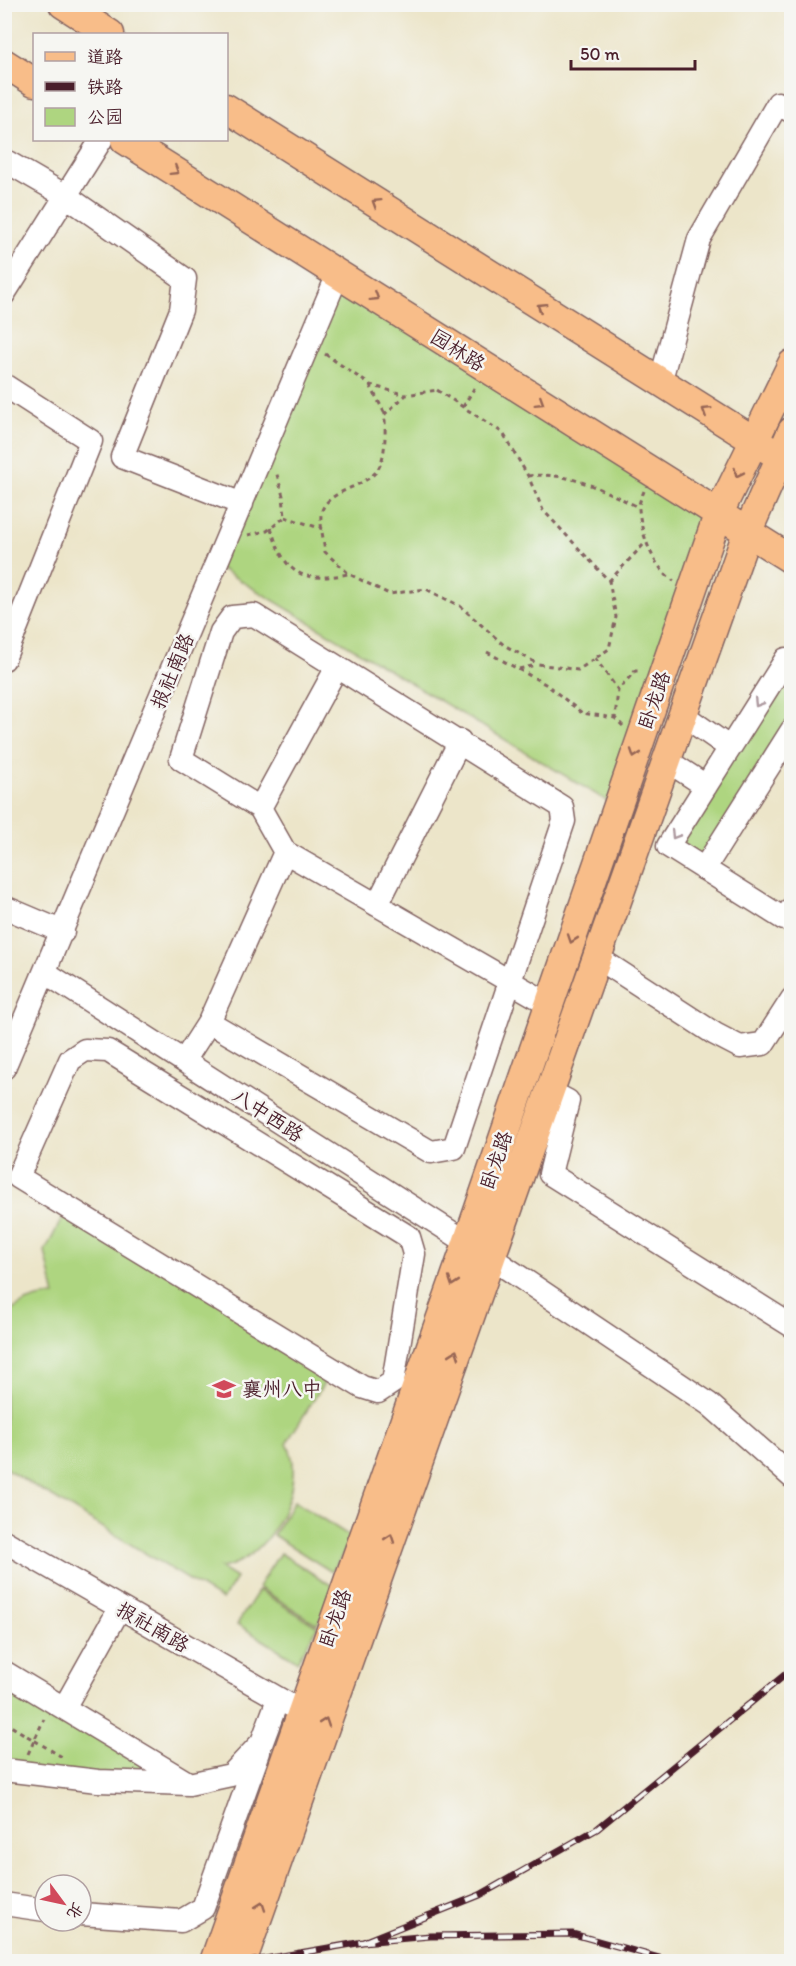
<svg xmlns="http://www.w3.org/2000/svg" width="796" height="1966" font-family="Itim,'LXGW WenKai TC',sans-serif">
  <rect width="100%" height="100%" fill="#f6f6f2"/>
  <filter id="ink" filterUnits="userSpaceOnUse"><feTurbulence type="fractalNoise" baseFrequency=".0167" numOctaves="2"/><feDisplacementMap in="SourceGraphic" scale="12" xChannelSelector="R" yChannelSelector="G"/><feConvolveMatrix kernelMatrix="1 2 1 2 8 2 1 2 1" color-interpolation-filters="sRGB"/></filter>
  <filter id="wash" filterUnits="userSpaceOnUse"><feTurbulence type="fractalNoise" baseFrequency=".008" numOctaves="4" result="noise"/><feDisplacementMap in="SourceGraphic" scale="24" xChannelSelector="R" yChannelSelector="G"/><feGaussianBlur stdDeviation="1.35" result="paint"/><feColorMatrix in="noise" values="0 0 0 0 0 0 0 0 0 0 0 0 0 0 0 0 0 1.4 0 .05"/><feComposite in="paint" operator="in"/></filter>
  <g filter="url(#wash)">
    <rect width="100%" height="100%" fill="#ece5c9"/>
    <path fill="#aed580" stroke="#7c7a56" stroke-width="1.5" d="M338 274 718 515 617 807 216 566Z
      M791 663V730L704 869 668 846Z
      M68 1207 333 1369 287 1442C289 1449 293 1457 293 1465 296 1505 262 1563 220 1568L236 1578 222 1600 5 1468 4 1317C18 1304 36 1296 55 1296L45 1251Z
      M294 1501 353 1538 332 1572 273 1535Z
      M280 1553 339 1590 317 1624 258 1587Z
      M259 1590 318 1627 297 1661 237 1624Z
      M4 1672 189 1784 5 1770Z"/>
  </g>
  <g filter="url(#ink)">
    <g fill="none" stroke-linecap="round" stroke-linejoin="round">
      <g stroke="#836462" stroke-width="25">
        <path id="minor" d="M4 160 66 196 185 279 181 310 122 457 242 504
          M4 294 101 140
          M660 383 699 239 778 103 792 112
          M4 385 91 441 4 659
          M792 663 786 659 668 846 784 919 792 908
          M683 715 730 748
          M666 760 706 786
          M260 808 337 667
          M704 869 792 730
          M377 905 460 741
          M4 907 63 932
          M595 956 715 1034 740 1047 763 1044 792 999
          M46 973 490 1257 709 1404 792 1477
          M209 1022 431 1152 454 1148 564 821 562 807 254 615 232 617 221 632 181 759 260 808 285 852 549 1004
          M85 1050 108 1051 409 1237 414 1254 393 1382 378 1392 362 1387 18 1177 70 1060Z
          M184 1061 209 1022 285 852
          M4 1068 338 274
          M547 1090 568 1101 550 1174 792 1326
          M4 1541 302 1712
          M4 1672 188 1783
          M64 1708 120 1608
          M4 1770 98 1781 189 1784 231 1775 262 1742 278 1699
          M4 1904 45 1910
          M81 1914 181 1921 203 1908 259 1752"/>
      </g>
      <g stroke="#836462" stroke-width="31">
        <path id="major" d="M63 4 110 34
          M4 63 34 82
          M226 108 769 450
          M125 140 792 560
          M214 1962 463 1255 718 515 792 364
          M242 1962 747 533 792 431"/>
      </g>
      <path stroke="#836462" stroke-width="3" stroke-dasharray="4.5 4.5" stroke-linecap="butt" d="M325 354 370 385 406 395
        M370 385 385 414
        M437 390 503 433 528 476 543 510 609 581 616 617 609 649 578 670 538 664 504 645 460 606 426 589 389 594 349 574 325 552C324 541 320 526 321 515 324 491 360 489 375 473 387 460 385 432 385 414L406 395Z
        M463 407 476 385
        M528 476C569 471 603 490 638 507
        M644 491C642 497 638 503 639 509 641 533 653 568 674 581
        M285 517 323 529
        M271 528C285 575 301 583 348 574
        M248 535 267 531 285 517 283 496 276 471
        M609 581 646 542
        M487 652 547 685 582 713 615 718
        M595 658 618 690
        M519 669 536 665
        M623 726 615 718 618 690 635 671H642
        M4 1722 62 1757
        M28 1754 44 1719"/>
      <use href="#minor" stroke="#fff" stroke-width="22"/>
      <use href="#major" stroke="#f8bd89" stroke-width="28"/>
      <g stroke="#4a1f2b" stroke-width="7">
        <path id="rail" d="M363 1942 480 1895 597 1829 792 1669
          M248 1962 363 1942 430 1936 573 1934 674 1962"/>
      </g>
      <use href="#rail" stroke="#f6f6f2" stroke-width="4.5" stroke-dasharray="14" stroke-linecap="butt"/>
    </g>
    <defs><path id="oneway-chevron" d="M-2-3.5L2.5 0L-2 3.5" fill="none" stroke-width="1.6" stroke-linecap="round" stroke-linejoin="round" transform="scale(1.5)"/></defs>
    <g stroke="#986655">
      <use href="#oneway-chevron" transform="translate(175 171) rotate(32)"/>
      <use href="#oneway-chevron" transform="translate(376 203) rotate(-148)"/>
      <use href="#oneway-chevron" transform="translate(375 297) rotate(32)"/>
      <use href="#oneway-chevron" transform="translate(541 307) rotate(-148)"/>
      <use href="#oneway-chevron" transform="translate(540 402) rotate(32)"/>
      <use href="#oneway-chevron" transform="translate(706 411) rotate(-148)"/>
      <use href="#oneway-chevron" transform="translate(738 473) rotate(116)"/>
      <use href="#oneway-chevron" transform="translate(635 754) rotate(109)"/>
      <use href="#oneway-chevron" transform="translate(572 939) rotate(109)"/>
      <use href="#oneway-chevron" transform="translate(453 1282) rotate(109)"/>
      <use href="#oneway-chevron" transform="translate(455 1354) rotate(-71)"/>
      <use href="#oneway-chevron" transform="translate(390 1538) rotate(-71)"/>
      <use href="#oneway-chevron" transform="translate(325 1722) rotate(-71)"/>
      <use href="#oneway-chevron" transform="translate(261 1906) rotate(-71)"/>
    </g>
    <g stroke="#ae9aa0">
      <use href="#oneway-chevron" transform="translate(758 703) rotate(122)"/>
      <use href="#oneway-chevron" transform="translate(675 835) rotate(122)"/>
    </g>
  </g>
  <defs>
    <g id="school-bare" transform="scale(1.8)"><path d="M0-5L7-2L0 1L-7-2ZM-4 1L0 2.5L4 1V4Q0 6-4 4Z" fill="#d1495b" stroke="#f6f6f2" stroke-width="2.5" paint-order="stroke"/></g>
  </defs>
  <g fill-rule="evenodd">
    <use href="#school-bare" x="224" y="1389"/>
  </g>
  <g text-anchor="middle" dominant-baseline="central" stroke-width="5" stroke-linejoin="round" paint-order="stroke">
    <g font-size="20" fill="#4a1f2b" stroke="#f6f6f2">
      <text transform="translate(458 350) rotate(32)">园林路</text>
      <text transform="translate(172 671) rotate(-67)">报社南路</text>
      <text transform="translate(654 700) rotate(-71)">卧龙路</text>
      <text transform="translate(268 1115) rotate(33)">八中西路</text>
      <text transform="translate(496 1160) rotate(-71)">卧龙路</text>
      <text transform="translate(335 1618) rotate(-71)">卧龙路</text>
      <text transform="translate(153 1627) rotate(30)">报社南路</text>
    </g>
    <g font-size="20" fill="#4a1f2b" stroke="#f6f6f2" text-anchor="start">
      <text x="242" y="1389">襄州八中</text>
    </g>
  </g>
  <rect width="796" height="1966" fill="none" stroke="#f6f6f2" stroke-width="24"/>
  <rect x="33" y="33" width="195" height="108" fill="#f6f6f2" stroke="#b1a0a2" stroke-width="1.5"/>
  <rect x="45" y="52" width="30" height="9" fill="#f8bd89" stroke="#b1a0a2" stroke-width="1.5"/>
  <text x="87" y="63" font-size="18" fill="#4a1f2b">道路</text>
  <rect x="45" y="82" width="30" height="9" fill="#4a1f2b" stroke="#b1a0a2" stroke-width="1.5"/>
  <text x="87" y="93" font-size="18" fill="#4a1f2b">铁路</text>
  <rect x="45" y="108" width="30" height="18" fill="#aed580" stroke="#b1a0a2" stroke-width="1.5"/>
  <text x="87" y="123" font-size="18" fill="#4a1f2b">公园</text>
  <g transform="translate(63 1903) rotate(123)"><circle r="28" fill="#f6f6f2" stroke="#b1a0a2" stroke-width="1.5"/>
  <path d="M0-4.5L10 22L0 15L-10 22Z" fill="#d1495b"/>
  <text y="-9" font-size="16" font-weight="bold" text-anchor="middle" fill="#4a1f2b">北</text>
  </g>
  <path d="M571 60v9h124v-9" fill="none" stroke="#4a1f2b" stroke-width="3"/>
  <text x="580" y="60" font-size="18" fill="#4a1f2b" stroke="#f6f6f2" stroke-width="4.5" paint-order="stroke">50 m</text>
</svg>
